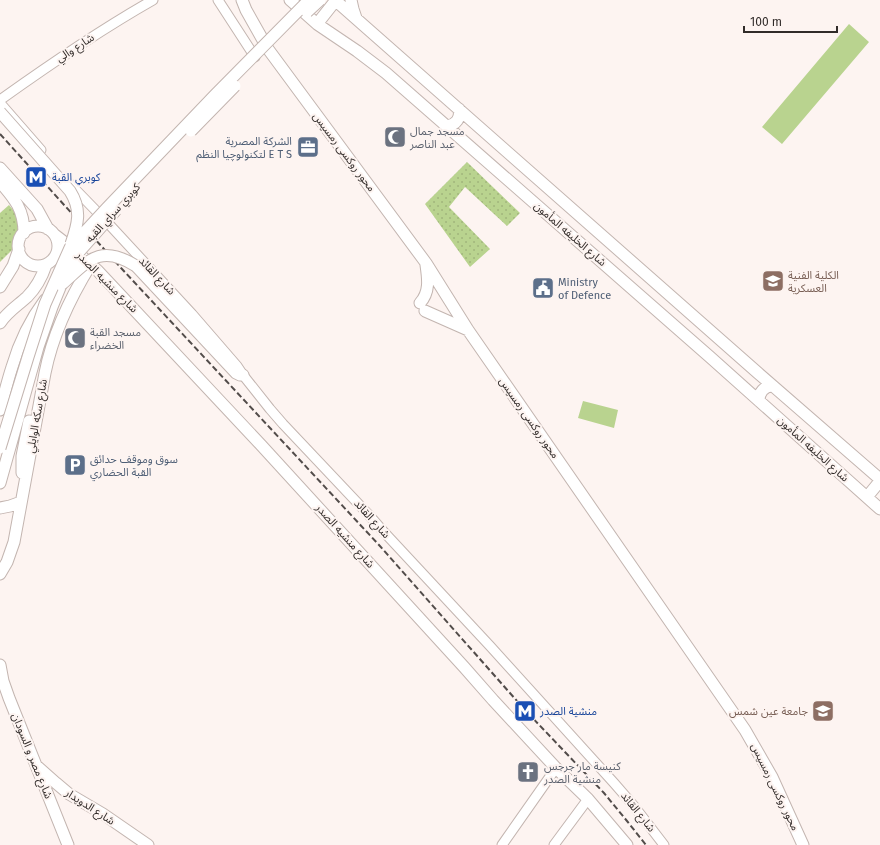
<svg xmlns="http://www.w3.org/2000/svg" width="880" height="845" font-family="'Fira Sans','Noto Sans Arabic',sans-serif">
  <defs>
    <pattern id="grass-dots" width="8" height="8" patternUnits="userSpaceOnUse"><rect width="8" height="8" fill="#b9d38f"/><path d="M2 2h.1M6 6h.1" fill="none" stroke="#a0b57b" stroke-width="1.8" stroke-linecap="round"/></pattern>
  </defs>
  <rect width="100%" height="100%" fill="#fdf4f1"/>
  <path fill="url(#grass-dots)" d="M467 162 520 213 507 226 465 187 449 207 490 249 470 267 425 204Z
    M9 205 24 223 20 242 0 262V213Z"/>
  <path fill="#b9d38f" d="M849 24 869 42 782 144 762 127Z
    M583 401 618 410 614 428 578 418Z"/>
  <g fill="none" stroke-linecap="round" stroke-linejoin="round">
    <g stroke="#c3b5b0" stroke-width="11">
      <path id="minor" d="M218 0 255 57
        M0 100C49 65 100 30 153 0
        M0 103 41 150
        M69 183 106 221 192 314 237 366 243 375 270 409 283 424 368 514 383 531 490 646 614 783 634 806 664 845
        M502 845 556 768
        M554 845 588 799"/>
    </g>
    <g stroke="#c3b5b0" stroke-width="13">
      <path id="major" d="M242 0 246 10 268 49 426 263 468 330 745 730 772 777 803 845
        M290 0 317 24 357 51 386 73 710 357 880 509
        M335 0 758 373 880 479
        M351 0 353 9 356 18
        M317 24 336 0
        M447 126C456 125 461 118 459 109
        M0 168 37 209 48 229
        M0 182C15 199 24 210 24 233
        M18 246a20 20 0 1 1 40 0a20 20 0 1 1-40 0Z
        M55 235 77 252 97 270 261 445 464 667 493 700 556 768 588 799 627 845
        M136 266 236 373 240 375H243
        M0 287 13 266 19 249
        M420 303C430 292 428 279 426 265
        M425 311 468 330
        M0 323C7 312 17 306 27 297 36 288 42 277 46 265
        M759 401C759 392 764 386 773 386
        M0 410C4 396 7 382 12 367 19 343 30 320 45 300
        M22 473V456L29 421
        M0 483 38 347 52 307 61 285
        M867 497 880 481
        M0 508 10 506 21 502
        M0 574 7 562 14 542 45 373C53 333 70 298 91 264
        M0 665 3 681 9 698 68 845
        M38 767 56 783 69 794 103 814 148 845"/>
    </g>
    <use href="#minor" stroke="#fff" stroke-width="9"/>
    <use href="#major" stroke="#fff" stroke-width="11"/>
    <path stroke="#524c4a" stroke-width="2" stroke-dasharray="6 3" stroke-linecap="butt" d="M0 134 122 269 379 545 525 710 604 793 627 821 646 845"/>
    <g stroke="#c3b5b0" stroke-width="13" stroke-linecap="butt">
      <path id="major-bridge" d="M307 12 320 0
        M0 112 70 191C82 210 78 224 71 244
        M191 131 235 86
        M66 275 78 253 116 210
        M61 285C88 261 100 243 136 266
        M0 448 28 357 45 304 70 248 107 208 215 95 309 0"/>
    </g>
    <use href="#major-bridge" stroke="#fff" stroke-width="11"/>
  </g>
  <defs>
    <g id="mosque-square" transform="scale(1.15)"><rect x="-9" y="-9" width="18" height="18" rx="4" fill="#6b7280" stroke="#fdf4f1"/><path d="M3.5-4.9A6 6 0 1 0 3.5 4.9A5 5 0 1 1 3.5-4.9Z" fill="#fff"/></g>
    <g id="office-square" transform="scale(1.15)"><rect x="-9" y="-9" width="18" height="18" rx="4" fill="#5c6f8a" stroke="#fdf4f1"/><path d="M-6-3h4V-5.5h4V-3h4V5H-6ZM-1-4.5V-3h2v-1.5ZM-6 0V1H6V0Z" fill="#fff"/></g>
    <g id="metro-square" transform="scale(1.15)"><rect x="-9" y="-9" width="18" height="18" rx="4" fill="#1a4fb4" stroke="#fdf4f1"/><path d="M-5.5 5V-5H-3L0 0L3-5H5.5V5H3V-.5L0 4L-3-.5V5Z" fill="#fff"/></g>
    <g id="university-square" transform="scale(1.15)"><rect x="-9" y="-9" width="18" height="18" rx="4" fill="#8d6e63" stroke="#fdf4f1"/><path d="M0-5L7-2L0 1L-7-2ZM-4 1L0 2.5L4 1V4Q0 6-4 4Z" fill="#fff"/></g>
    <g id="civic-square" transform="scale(1.15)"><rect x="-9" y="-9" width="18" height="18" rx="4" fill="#5c6f8a" stroke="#fdf4f1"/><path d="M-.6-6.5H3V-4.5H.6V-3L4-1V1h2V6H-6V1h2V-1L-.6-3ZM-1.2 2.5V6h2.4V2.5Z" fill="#fff"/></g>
    <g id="parking-square" transform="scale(1.15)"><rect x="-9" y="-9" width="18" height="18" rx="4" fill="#5c6f8a" stroke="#fdf4f1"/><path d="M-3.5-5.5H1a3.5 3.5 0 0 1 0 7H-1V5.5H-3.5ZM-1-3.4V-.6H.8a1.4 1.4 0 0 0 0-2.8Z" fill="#fff"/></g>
    <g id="church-square" transform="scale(1.15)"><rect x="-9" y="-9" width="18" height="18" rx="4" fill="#6b7280" stroke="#fdf4f1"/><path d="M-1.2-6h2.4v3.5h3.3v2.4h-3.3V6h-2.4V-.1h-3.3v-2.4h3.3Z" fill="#fff"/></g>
  </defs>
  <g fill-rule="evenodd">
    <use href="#mosque-square" x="395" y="137"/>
    <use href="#office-square" x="308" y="147"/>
    <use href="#metro-square" x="36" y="177"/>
    <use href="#university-square" x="773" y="281"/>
    <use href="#civic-square" x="543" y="288"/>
    <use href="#mosque-square" x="75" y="338"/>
    <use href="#parking-square" x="75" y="465"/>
    <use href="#metro-square" x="525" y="711"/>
    <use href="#university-square" x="823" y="711"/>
    <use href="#church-square" x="528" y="772"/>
  </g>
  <g text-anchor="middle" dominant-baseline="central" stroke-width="4" stroke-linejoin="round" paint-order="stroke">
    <g font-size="11" fill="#312b29" stroke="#fdf4f1">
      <text transform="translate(75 48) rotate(-33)">شارع والي</text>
      <text transform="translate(344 152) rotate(53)">محور روكسى رمسيس</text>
      <text transform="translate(113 213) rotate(-48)">كوبري سراي القبه</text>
      <text transform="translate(570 234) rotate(41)">شارع الخليفه المأمون</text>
      <text transform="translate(157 276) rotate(47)">شارع القائد</text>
      <text transform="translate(107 282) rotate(45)">شارع منشيه الصدر</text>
      <text transform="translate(37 416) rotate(-80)">شارع سكه الوايلي</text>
      <text transform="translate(529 418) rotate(55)">محور روكسى رمسيس</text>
      <text transform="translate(813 449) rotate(42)">شارع الخليفه المأمون</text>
      <text transform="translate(372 519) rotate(48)">شارع القائد</text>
      <text transform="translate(345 536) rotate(48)">شارع منشيه الصدر</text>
      <text transform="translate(32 756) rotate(68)">شارع مصر و السودان</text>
      <text transform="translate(775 787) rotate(64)">محور روكسى رمسيس</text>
      <text transform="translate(90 807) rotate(33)">شارع الدويدار</text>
      <text transform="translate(638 812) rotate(51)">شارع القائد</text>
    </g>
    <g font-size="11" fill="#5b616d" stroke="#fdf4f1" text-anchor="start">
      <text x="410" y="131">مسجد جمال<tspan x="410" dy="13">عبد الناصر</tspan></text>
      <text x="90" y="332">مسجد القبة<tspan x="90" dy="13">الخضراء</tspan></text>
      <text x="544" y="766">كنيسة مار جرجس<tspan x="544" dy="13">منشية الصدر</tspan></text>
    </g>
    <g font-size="11" fill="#4e5e75" stroke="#fdf4f1" text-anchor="start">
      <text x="292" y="141" text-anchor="end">الشركة المصرية<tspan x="292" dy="13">لتكنولوچيا النظم E T S</tspan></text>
      <text x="558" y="282">Ministry<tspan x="558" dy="13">of Defence</tspan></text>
      <text x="90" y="459">سوق وموقف حدائق<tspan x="90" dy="13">القبة الحضاري</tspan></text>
    </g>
    <g font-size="11" fill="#164399" stroke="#fdf4f1" text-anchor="start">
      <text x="52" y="177">كوبري القبة</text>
      <text x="540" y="711">منشية الصدر</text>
    </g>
    <g font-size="11" fill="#785e54" stroke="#fdf4f1" text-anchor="start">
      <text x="788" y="275">الكلية الفنية<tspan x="788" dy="13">العسكرية</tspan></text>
      <text x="808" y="711" text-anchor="end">جامعة عين شمس</text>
    </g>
  </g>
  <path d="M744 26v6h93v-6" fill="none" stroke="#312b29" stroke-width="2"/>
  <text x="750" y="26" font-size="12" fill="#312b29" stroke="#fdf4f1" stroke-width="3" paint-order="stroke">100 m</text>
</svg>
